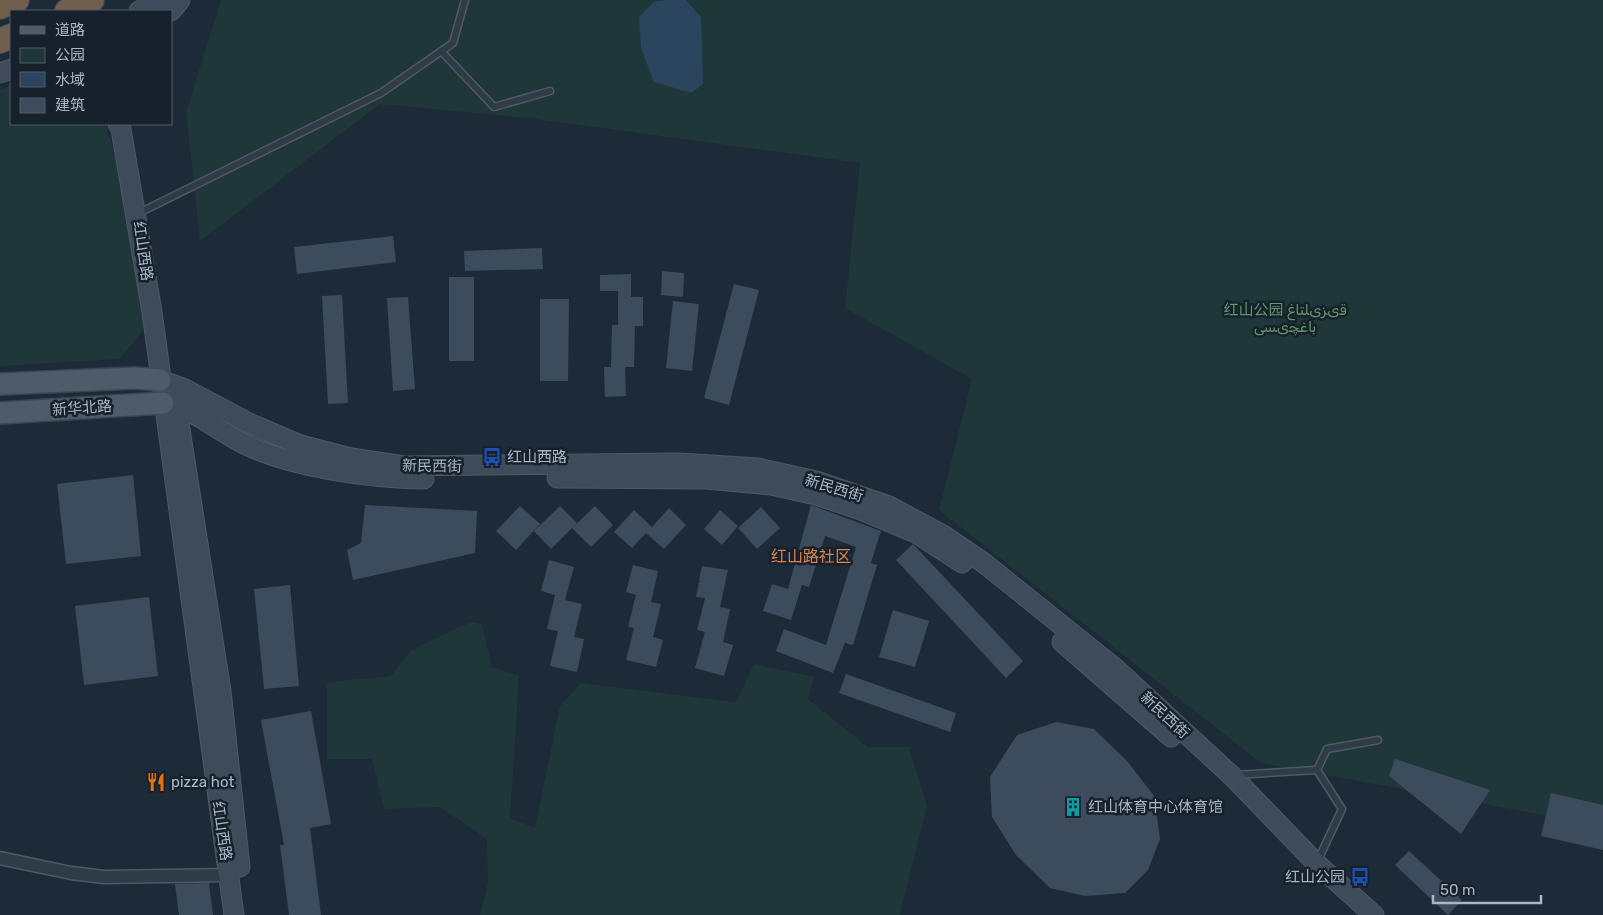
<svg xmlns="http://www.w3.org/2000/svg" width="1603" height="915" font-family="Rubik,Vazirmatn,'Noto Sans SC',sans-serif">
  <rect width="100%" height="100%" fill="#1d2a37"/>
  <path fill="#1f3738" d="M221 0H1603V826L1261 763 939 510 972 379 845 308 860 163 528 118 380 104 200 241 186 112Z
    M11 85V124H105L130 200 148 324 120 359 0 366V90Z
    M471 622 482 624 492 667 519 676 510 818 535 828 560 706 581 683 736 702 754 664 814 677 808 699 868 747H909L927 806 900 915H480L488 883 487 839 440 807 384 809 372 759H327V682L391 676 411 650Z"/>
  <path fill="#2c455f" d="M667 0H686L701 17 703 84 691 93 654 82 641 48 639 17 654 2Z"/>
  <path fill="#3d4c5d" d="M393 236 396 262 297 274 294 247Z
    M542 248 543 269 465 271 464 251Z
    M662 271 684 273 683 297 661 295Z
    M631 274V297H643V326H635L634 367H625L626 396 605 397 604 367H611L612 325H618V291H600V275Z
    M449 277H474V361H449Z
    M734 284 759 290 729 405 704 398Z
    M342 295 348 403 328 404 322 296Z
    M408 297 415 389 393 391 387 298Z
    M540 299H569L568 381H540Z
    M673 301 699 304 692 371 666 368Z
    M133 475 141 556 66 564 57 484Z
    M365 505 477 511 475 553 353 580 347 550 361 543Z
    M811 505 881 531 871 563 877 565 853 645 845 643 833 673 776 651 784 629 826 645 856 547 825 536 809 587 802 585 791 620 763 611 772 584 788 589Z
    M520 506 540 524 516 550 496 531Z
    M560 506 577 523 551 549 534 531Z
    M595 506 613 525 591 547 572 528Z
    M761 507 780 528 757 549 738 528Z
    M669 508 686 525 664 549 646 533 632 548 614 532 634 510 652 527Z
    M720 510 738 526 722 545 704 529Z
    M913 544 1023 661 1006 678 896 560Z
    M549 560 574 567 565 600 582 604 574 637 584 639 577 672 550 666 558 631 547 629 555 595 541 591Z
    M633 565 658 571 651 602 661 604 653 637 663 640 656 667 626 660 634 628 628 627 636 595 626 592Z
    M702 566 728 570 720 607 730 609 723 642 733 645 724 676 695 668 705 632 697 630 705 598 696 597 699 582H701L699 580Z
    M290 585 299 686 264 689 254 589Z
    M149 597 158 676 84 685 75 606Z
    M893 610 929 621 915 667 879 657Z
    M846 674 956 713 950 732 839 693Z
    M311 711 331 824 310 828 321 915H289L280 845H284L261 720Z
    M1056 722 1094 729 1128 762 1154 796 1160 839 1148 870 1125 893 1085 896 1050 888 1016 855 992 817 990 777 1017 735Z
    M1395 759 1490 790 1461 834 1389 776Z
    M1551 793 1603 805V850L1541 836Z
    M1409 851 1462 900 1448 915 1395 865Z
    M209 883 213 915H179L175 884Z"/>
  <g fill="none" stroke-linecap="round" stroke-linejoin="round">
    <g stroke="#4e5966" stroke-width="9">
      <path id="lane" d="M441 51 494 107 550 91
        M145 210 381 93 453 43 465 0
        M1317 770 1327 749 1378 740
        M1235 775 1317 770 1342 809 1318 860"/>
    </g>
    <g stroke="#4e5966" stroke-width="15">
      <path id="street" d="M0 858 71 873 104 877 228 875"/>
    </g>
    <g stroke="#4e5966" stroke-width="21">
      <path id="secondary" d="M139 11 163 0
        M171 11 180 0
        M0 73 11 69
        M118 124 121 129 152 312 234 915
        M160 380 185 389 249 423 300 445 351 458 404 466 679 463 758 468 816 481 889 506 943 535 984 563 1116 669 1232 776 1316 863 1374 915
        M175 397 221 691 240 867
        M163 403C194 408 217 431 244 444 293 468 370 478 424 479
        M557 478 707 479 771 485 816 495 861 510 916 533 962 563
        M1062 642 1171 737"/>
    </g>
    <g stroke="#3a4551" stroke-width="24">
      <path id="primary" d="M0 384 135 378 160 380
        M0 413 163 403"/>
    </g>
    <g stroke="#3b4652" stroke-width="26">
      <path id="highway" d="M0 7 17 0
        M67 11 92 0
        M0 41 11 36"/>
    </g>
    <use href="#lane" stroke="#303b48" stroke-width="6"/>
    <use href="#street" stroke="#303b48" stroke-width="12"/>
    <use href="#secondary" stroke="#3e4b5b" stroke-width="19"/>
    <use href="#primary" stroke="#4e5b68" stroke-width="21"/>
    <use href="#highway" stroke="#6f5f4c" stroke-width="24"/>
  </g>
  <defs>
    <g id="bus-bare" transform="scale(1.5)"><path d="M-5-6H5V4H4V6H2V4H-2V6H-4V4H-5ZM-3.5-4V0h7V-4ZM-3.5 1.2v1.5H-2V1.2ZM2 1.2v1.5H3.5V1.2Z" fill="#1a4fb4" stroke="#16212c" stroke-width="2.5" paint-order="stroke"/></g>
    <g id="restaurant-bare" transform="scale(1.5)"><path d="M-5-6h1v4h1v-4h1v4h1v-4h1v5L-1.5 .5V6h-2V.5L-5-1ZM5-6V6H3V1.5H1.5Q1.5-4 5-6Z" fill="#e8710a" stroke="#16212c" stroke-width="2.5" paint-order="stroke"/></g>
    <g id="building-bare" transform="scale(1.5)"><path d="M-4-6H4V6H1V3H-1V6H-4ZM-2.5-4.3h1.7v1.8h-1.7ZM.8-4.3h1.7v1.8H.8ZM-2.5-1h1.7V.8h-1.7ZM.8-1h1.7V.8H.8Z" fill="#0f9aa8" stroke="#16212c" stroke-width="2.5" paint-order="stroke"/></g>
  </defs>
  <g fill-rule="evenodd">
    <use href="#bus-bare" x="492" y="457"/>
    <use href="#restaurant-bare" x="156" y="782"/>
    <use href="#building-bare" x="1073" y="807"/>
    <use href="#bus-bare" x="1360" y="877"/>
  </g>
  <g text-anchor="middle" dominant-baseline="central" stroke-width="5" stroke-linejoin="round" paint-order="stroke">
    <g font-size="15" fill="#aab6c5" stroke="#16212c">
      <text transform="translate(143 251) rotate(82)">红山西路</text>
      <text transform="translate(82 408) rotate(-4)">新华北路</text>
      <text transform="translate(432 466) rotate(1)">新民西街</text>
      <text transform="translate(834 488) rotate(17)">新民西街</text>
      <text transform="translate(1165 715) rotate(43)">新民西街</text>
      <text transform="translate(222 831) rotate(82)">红山西路</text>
    </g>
    <g font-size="15" fill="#609769" stroke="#16212c">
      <text x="1285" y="310">红山公园 قىزىلتاغ<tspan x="1285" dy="17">باغچىسى</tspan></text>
    </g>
    <g font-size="15" fill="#aab6c5" stroke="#16212c" text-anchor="start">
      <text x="507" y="457">红山西路</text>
      <text x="171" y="782">pizza hot</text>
      <text x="1088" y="807">红山体育中心体育馆</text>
      <text x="1345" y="877" text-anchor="end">红山公园</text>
    </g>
    <g font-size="16" fill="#dd824d" stroke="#16212c">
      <text x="811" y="556">红山路社区</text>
    </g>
  </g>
  <rect x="10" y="10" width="162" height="115" fill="#16212c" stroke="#515d69"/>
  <rect x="20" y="26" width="25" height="8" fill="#4e5b68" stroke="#515d69"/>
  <text x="55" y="35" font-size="15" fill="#aab6c5">道路</text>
  <rect x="20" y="48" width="25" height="15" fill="#1f3738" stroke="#515d69"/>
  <text x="55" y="60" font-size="15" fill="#aab6c5">公园</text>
  <rect x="20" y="72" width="25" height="15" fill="#2c455f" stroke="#515d69"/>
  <text x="55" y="85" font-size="15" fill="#aab6c5">水域</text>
  <rect x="20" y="98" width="25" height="15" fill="#3d4c5d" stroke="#515d69"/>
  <text x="55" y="110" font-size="15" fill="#aab6c5">建筑</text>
  <path d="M1433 895v8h108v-8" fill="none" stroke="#aab6c5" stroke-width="2.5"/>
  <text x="1440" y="895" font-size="15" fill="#aab6c5" stroke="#16212c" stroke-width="4" paint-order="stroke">50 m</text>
</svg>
